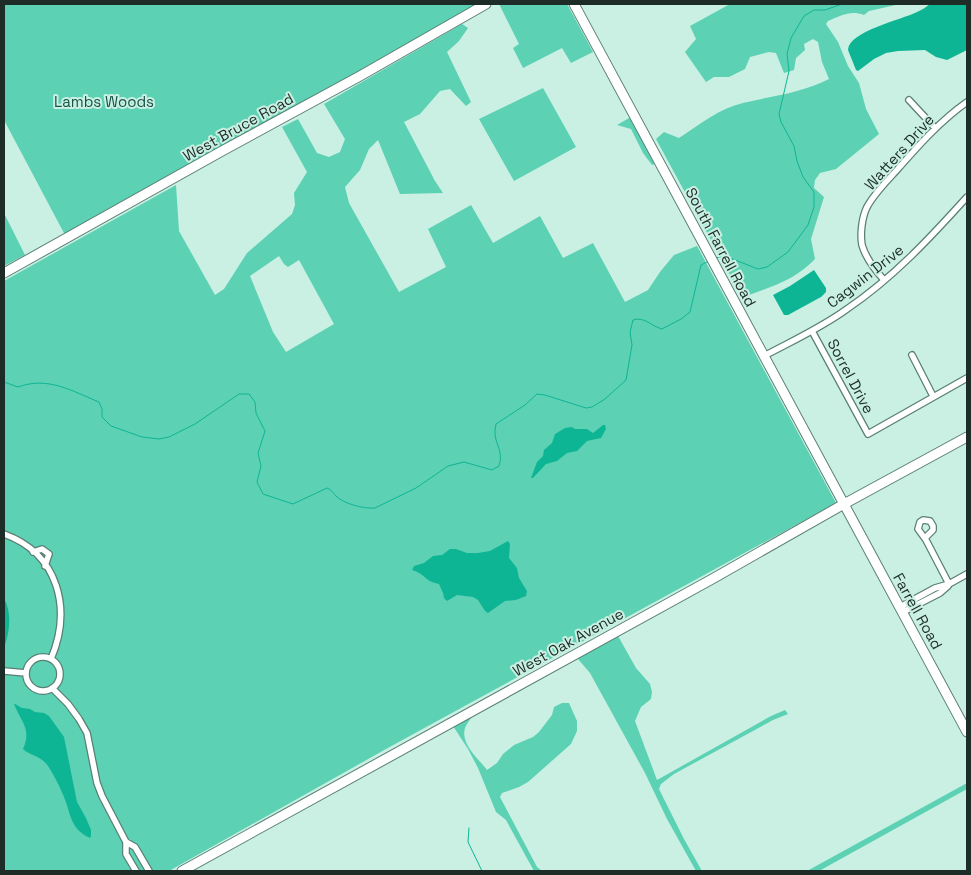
<svg xmlns="http://www.w3.org/2000/svg" width="971" height="875" font-family="'Space Grotesk',sans-serif">
  <rect width="100%" height="100%" fill="#c9f0e3"/>
  <path fill="#5cd1b3" fill-rule="evenodd" d="M4 4H481L390 56 65 235 4 120Z
    M499 4H567L593 52 571 63 562 48 523 68 513 48 519 44Z
    M730 4H900L869 11 864 15C850 10 841 16 828 21L826 24 838 42 848 66 859 83 866 109 879 134 836 169 820 173 815 180 814 188 824 197 811 239 815 259C796 279 774 286 749 295L737 288 656 139 664 132 679 138C699 125 720 108 743 103 772 96 802 93 829 79L822 62 818 42 813 39 804 44 805 50 796 58 794 70 784 73 776 53 769 52 750 57 745 69 729 77H714L706 82 685 52 696 39 690 26Z
    M462 24 468 28 459 41 447 52 471 102 466 106 450 89 440 91 420 114 404 122 435 181 443 193 400 194 378 140 369 149 360 170 345 187 349 203 399 292 446 267 428 229 471 205 493 243 540 216 563 258 593 243 625 302 648 290 660 272 674 255 697 246 836 503 386 749 169 871H4V281L176 185 179 231 215 295 224 289 247 253 292 214 295 205 294 193 307 172 282 127 298 119 317 153 329 157 340 152 345 139 324 104ZM279 256 284 264 288 267 299 260 334 324 286 352 273 332 250 276Z
    M543 88 576 147 514 181 479 119Z
    M629 118 634 120 657 163 652 165 643 153 631 129 617 125Z
    M4 213 25 255 4 266Z
    M618 636 636 668 650 684 652 692 651 699 641 707 635 721 657 780 771 716 785 710 788 714 773 720 674 774 661 784 659 789 684 839 702 871H696L667 819 645 773 590 673 578 659 581 654Z
    M562 703H569L577 721V731L571 744 528 782 519 787 502 793 500 797 537 867 542 871H534L506 820 496 812 478 768 468 749 453 726 467 718H471C469 721 466 725 465 728 460 744 479 759 487 770L497 763 503 754 514 745 533 737 539 732 552 715 554 707Z
    M967 783V789L819 871H807Z"/>
  <path fill="#0eb595" d="M930 4H967V50L947 60 936 57 925 50 898 51 886 53 874 59 858 71 856 70 848 50C849 31 901 20 917 12 922 10 926 7 930 4Z
    M814 270 826 288V292L821 297 788 315H784L773 295 790 286Z
    M603 425H605L606 429 601 438 587 441 577 451 567 453 557 461 546 464 533 478H531L537 462 543 456 544 450 552 443 555 434 565 428 572 427 575 429H587L593 433Z
    M508 541 510 544 509 558 517 568 519 578 527 591 526 596 516 600 505 601 488 613 485 611 478 600 473 597 457 595 447 601 444 598 443 593 439 584C435 583 430 582 427 579 421 574 419 572 412 570L414 566 424 563 433 556 442 555 450 549H456L467 553H478L490 551Z
    M4 598C12 614 10 631 4 648Z
    M14 704H15L22 708 30 709 35 712 44 713 49 716 64 737 77 802 86 818 91 830V836L90 838C70 829 71 814 64 797 60 787 54 775 48 766 40 755 30 756 23 749 32 729 21 722 14 704Z"/>
  <g fill="none" stroke-linecap="round" stroke-linejoin="round">
    <path stroke="#0eb595" stroke-width="1" d="M715 258 725 256 758 269 767 267 788 252 808 225 814 207V192L803 177 797 161 794 146 781 122 779 114 789 71 787 54 791 38 804 16 814 10H825L842 4
      M4 382 18 387C48 376 72 391 99 402L102 409V417L111 426 142 437 159 439 169 437 195 424 239 394H249L255 402 256 413 265 431 258 453 261 466 257 482 263 494 293 504 327 488C332 490 332 492 336 496 344 504 364 509 375 508L416 488 448 466 464 462 492 470 499 466C505 448 491 443 496 424L525 405 537 394 545 395 586 408 592 407 605 399 626 380 632 345 630 332 633 320C644 316 651 326 662 329L681 319 690 312 701 265 709 261
      M469 828 468 842 482 871"/>
    <g stroke="#5a7f74" stroke-width="8">
      <path id="street" d="M909 100 935 128
        M884 280C875 270 866 259 862 245 860 234 862 217 867 207 874 194 886 182 896 171 918 146 940 121 967 102
        M812 331 868 434 967 378
        M912 355 933 396
        M764 356C792 341 821 328 847 309 893 278 930 238 967 197
        M4 534C59 554 72 609 51 659
        M925 538 933 530V526L930 521 923 520 920 522 918 529 926 540 949 584
        M33 552 42 549 49 554 45 566
        M900 607 935 588 949 584 967 574
        M903 612 940 593 948 586
        M26 674a17 17 0 1 1 34 0a17 17 0 1 1-34 0Z
        M4 671 26 673
        M52 688 68 704 79 719 87 733 97 783 102 796 126 842V854L136 871
        M126 842 135 847 149 871"/>
    </g>
    <g stroke="#5a7f74" stroke-width="11">
      <path id="secondary" d="M574 4 967 732
        M4 273 222 151 360 76 486 4
        M182 871 714 578 844 504 967 437"/>
    </g>
    <use href="#street" stroke="#fff" stroke-width="5.5"/>
    <use href="#secondary" stroke="#fff" stroke-width="9"/>
  </g>
  <g text-anchor="middle" dominant-baseline="central" stroke-width="4" stroke-linejoin="round" paint-order="stroke">
    <g font-size="15" fill="#185244" stroke="#c9f0e3">
      <text x="104" y="101">Lambs Woods</text>
    </g>
    <g font-size="15" fill="#1d2c27" stroke="#c9f0e3">
      <text transform="translate(238 127) rotate(-29)">West Bruce Road</text>
      <text transform="translate(899 152) rotate(-48)">Watters Drive</text>
      <text transform="translate(721 247) rotate(62)">South Farrell Road</text>
      <text transform="translate(865 276) rotate(-38)">Cagwin Drive</text>
      <text transform="translate(851 376) rotate(62)">Sorrel Drive</text>
      <text transform="translate(918 611) rotate(61)">Farrell Road</text>
      <text transform="translate(568 642) rotate(-29)">West Oak Avenue</text>
    </g>
  </g>
  <rect width="971" height="875" fill="none" stroke="#1d2c27" stroke-width="10"/>
</svg>
